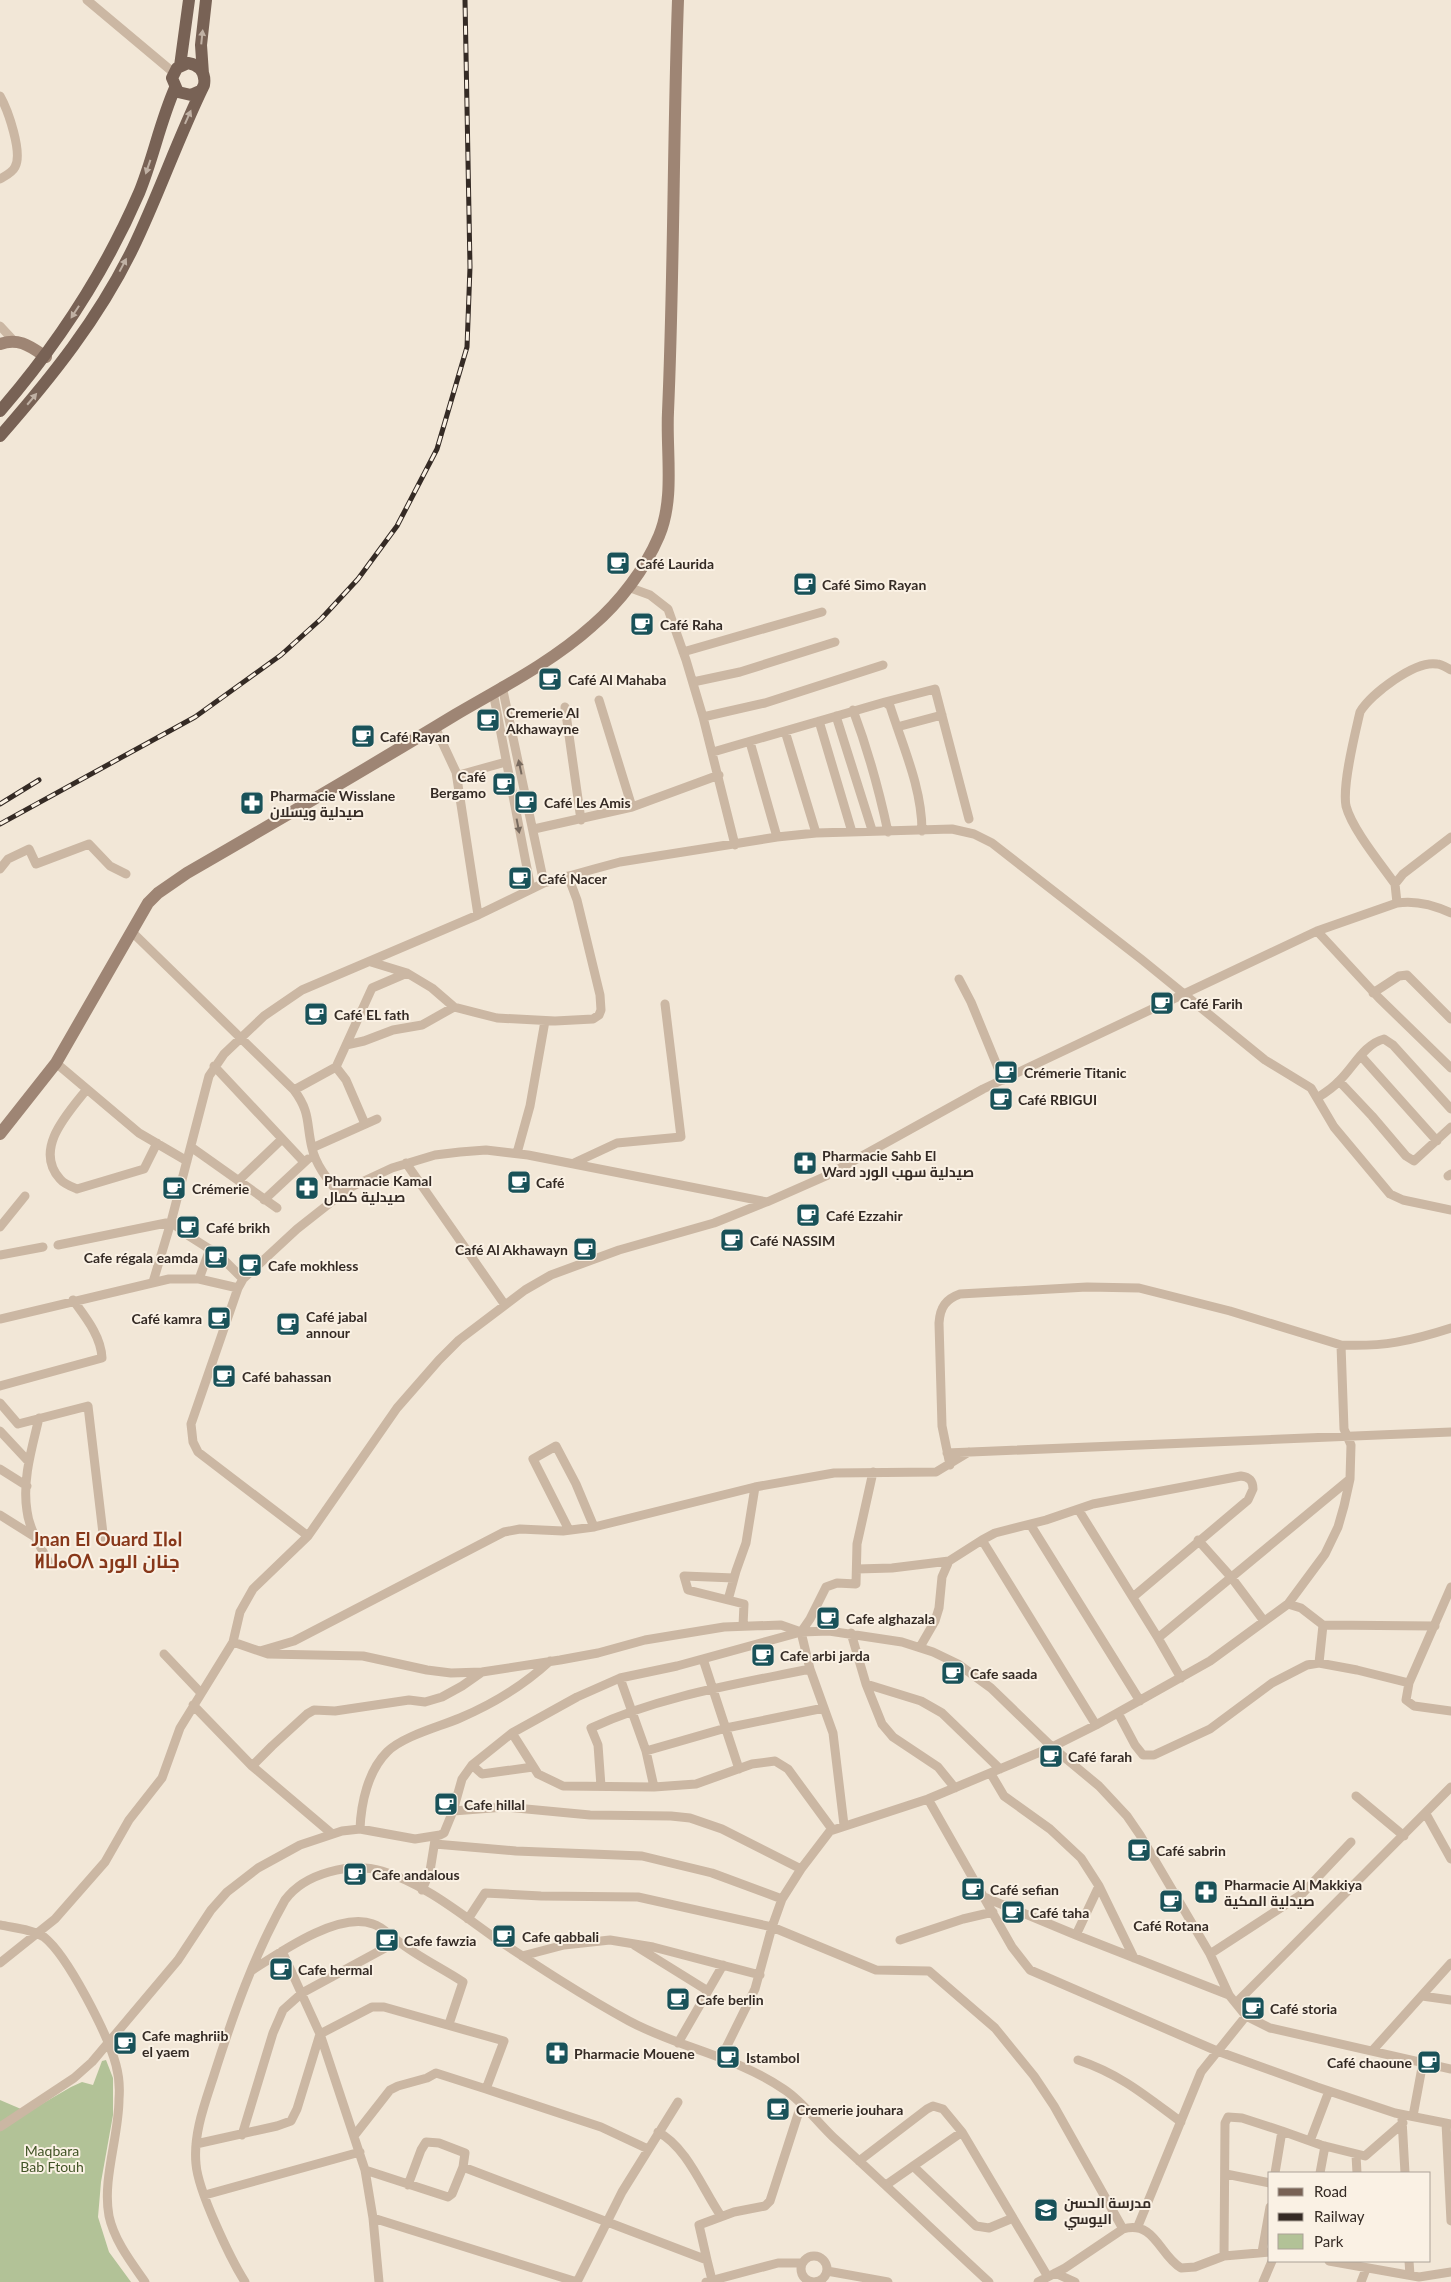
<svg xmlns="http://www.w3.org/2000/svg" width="1451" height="2282" font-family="Lato,Cairo,'Noto Sans Tifinagh',sans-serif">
  <rect width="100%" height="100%" fill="#f2e7d7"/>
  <path fill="#b2c297" d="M106 2060 113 2078V2115L101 2182 98 2217 109 2252 131 2282H0V2100L28 2112 71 2087 82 2082 93 2085 102 2061Z"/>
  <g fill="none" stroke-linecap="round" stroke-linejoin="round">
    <path stroke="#cbb7a3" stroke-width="9" d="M87 0 174 73
      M0 96C8 110 23 153 15 167 12 173 5 176 0 179
      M0 326 14 341
      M628 587 650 595 668 609 686 660 703 717 735 845
      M683 652 822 612
      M693 682 740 672 835 642
      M502 686 544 883
      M493 692 531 889
      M599 700 632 807
      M885 702 935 689 969 819
      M565 707 581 820
      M853 710C868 750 879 790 888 832
      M836 716 872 830
      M703 717 765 703 883 665
      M819 721 852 832
      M435 727 456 772 459 775 506 762
      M897 727 942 715
      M785 731 816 833
      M750 742 777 837
      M713 752 885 702 890 706C903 747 922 788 922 831
      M456 772 478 915
      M534 829 632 807 719 775
      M0 869 8 859 29 849 36 864 89 844 110 866 126 874
      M1395 884C1381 864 1352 829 1346 806 1342 785 1355 734 1360 712 1371 694 1415 660 1437 664 1442 664 1447 668 1451 670
      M1397 903 1395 884 1403 874 1451 837
      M131 931 294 1090C311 1113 306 1123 312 1148 316 1166 329 1181 340 1195
      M1317 931 1379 998 1451 1068
      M371 962 407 973 432 988 454 1007 497 1018 555 1021 593 1019 599 1015 601 1010 600 995 577 900 568 876
      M959 979 971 1002 1003 1080
      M1373 993 1399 976 1407 975 1451 1019
      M346 1045 364 1041 393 1030 422 1025 454 1007
      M1361 1056 1437 1141
      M56 1063 139 1133 187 1161
      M214 1066 304 1162
      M336 1067 346 1080 365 1124
      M1339 1081 1372 1116 1406 1156 1414 1161 1451 1127
      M87 1089C68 1113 33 1149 60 1179 64 1184 72 1187 77 1189L144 1169 157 1143
      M294 1090 336 1067 372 988 407 973
      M1317 1098C1325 1093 1333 1088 1339 1081 1353 1068 1364 1044 1384 1039L1393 1045 1451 1109
      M191 1147 277 1208
      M312 1148 377 1119
      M517 1153 530 1106 545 1021
      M406 1163 505 1305
      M574 1163 617 1143 681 1137 665 1004
      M1448 1176 1451 1174
      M239 1180 282 1139
      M264 1200 308 1159
      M766 1202 714 1223 619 1250 551 1275 525 1290 459 1340 439 1360 397 1408 308 1536 253 1589 240 1612 233 1642 268 1654 363 1656 427 1670 451 1673 482 1672 560 1660 598 1653 645 1640 724 1627 781 1625 801 1632
      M0 1227 25 1196
      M58 1245 171 1222 189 1236 219 1255 243 1279
      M0 1255 43 1247
      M199 1279 210 1249
      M153 1282 171 1222 209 1076 224 1054 264 1016 302 990 478 915 544 883 594 869 620 862 777 837 816 833 952 829 974 834 992 843 1141 959 1265 1060 1311 1088 1334 1127 1390 1194 1403 1200 1451 1210
      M0 1319 169 1279H199L238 1288
      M0 1386 102 1358C101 1336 86 1318 73 1300
      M0 1403 18 1424 88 1406 104 1542
      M39 1418C32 1448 22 1480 27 1511 29 1529 41 1548 50 1564
      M0 1431 28 1461
      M947 1453 1451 1432
      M950 1465 942 1426 939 1323C940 1307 946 1299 960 1294L1087 1287 1139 1288 1230 1311 1341 1345
      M0 1469 27 1486
      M1078 1509 1158 1638 1181 1678
      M0 1515 35 1537
      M1030 1524 1140 1701
      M569 1530 533 1459 556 1446 576 1484 594 1527
      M308 1536 198 1452 193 1442 191 1424 238 1288 243 1279 297 1229 349 1188 392 1168 435 1155 460 1152 486 1150 528 1155 767 1202 826 1176 983 1089 1317 931 1397 903C1416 900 1434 905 1451 913
      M982 1540 1096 1725
      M1198 1540 1231 1577 1264 1621
      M857 1569 892 1568 949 1561
      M1451 1587 1409 1683 1406 1700 1414 1706 1451 1711
      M728 1600 688 1590 684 1576 734 1578
      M1288 1604 1301 1608 1323 1625 1435 1626
      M743 1626 744 1604 728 1600 736 1571 746 1543 755 1487
      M851 1633 866 1684 882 1724 893 1737 938 1767 955 1788
      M1158 1638 1350 1479
      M920 1647 935 1621 939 1608 942 1577 949 1561 982 1540 995 1533 1046 1520 1093 1504 1241 1476C1249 1477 1253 1480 1253 1489L1248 1500 1133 1597
      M260 1651 294 1641 504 1532 520 1529 563 1531 594 1527 755 1487 834 1473 936 1472 969 1452
      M164 1654 201 1693
      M703 1659 739 1769
      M1319 1663 1323 1625
      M866 1684 921 1701 942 1713 1000 1769
      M193 1705 252 1766 331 1833
      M1118 1713 1135 1745 1143 1755H1154L1210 1729 1272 1683 1307 1665 1319 1663 1357 1670 1409 1683
      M512 1733 538 1774 563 1786 654 1787 646 1751 620 1678
      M646 1751 726 1728 824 1708
      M472 1765 482 1774 533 1767
      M252 1766 272 1746 307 1714 314 1710 335 1711 409 1700 425 1702 442 1697 462 1686 482 1672
      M991 1774 1004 1796 1050 1829 1081 1858 1099 1886 1134 1958
      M601 1786 598 1745 591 1728C660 1696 737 1684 810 1669
      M654 1787 696 1784 752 1764 775 1761 788 1769 832 1829
      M1356 1796 1404 1836
      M928 1799 1012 1947 1030 1970 1217 2051 1317 2087 1395 2113 1451 2124
      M453 1811 505 1807 590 1815 671 1816 690 1818 722 1829 801 1869
      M1426 1814 1451 1859
      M844 1825 833 1733 810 1669 801 1632 810 1619 826 1587 837 1583 856 1584 857 1544 873 1472
      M360 1829C361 1803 368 1771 387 1752 403 1736 439 1727 460 1718 493 1704 524 1685 550 1661
      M435 1844 516 1851 642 1856 712 1873 782 1899
      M422 1890 430 1871 435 1840
      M984 1897 1076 1935 1229 1995
      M468 1919 485 1893 541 1896 638 1897 772 1927 876 1970 929 1971 995 2028 1034 2076 1054 2106 1123 2229
      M0 1925C14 1928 32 1929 44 1937 68 1956 108 2035 116 2065 119 2076 120 2087 119 2099 119 2136 102 2180 109 2216 114 2240 131 2262 145 2282
      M1076 1935 1099 1886
      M900 1940 963 1919 993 1912
      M634 1945 708 1991
      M282 1951 320 2034 365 2170 373 2218 379 2282
      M1210 1954 1302 1894 1351 1842
      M522 1956 564 1945 610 1940 653 1947 760 1975
      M0 1963 55 1919 105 1862 129 1820 162 1778 180 1728 233 1642
      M251 1971C279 1953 338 1911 373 1924 383 1927 389 1935 398 1941 418 1957 442 1968 463 1982L449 2024
      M1422 1996 1451 2000
      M1236 2003 1451 1787
      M678 2043 723 1965
      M1372 2051 1451 1963
      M721 2058 755 1989 772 1927 782 1899 801 1869 830 1831 928 1799 1052 1747 1096 1725 1210 1661 1288 1604 1325 1554 1338 1527 1344 1506 1350 1479 1351 1445 1344 1429 1341 1345C1383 1347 1411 1341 1451 1328
      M1078 2060C1120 2074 1146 2096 1181 2122
      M486 2089 601 2127 648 2149
      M1413 2116 1423 2062
      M1402 2119 1405 2173
      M1446 2123 1451 2221
      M0 2127 74 2078 92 2062 178 1960 211 1910 227 1892 258 1868 300 1845 342 1831 360 1829 415 1839 440 1835 444 1833 453 1811 462 1779 472 1765 512 1733 577 1697 620 1678 677 1666 801 1632 829 1631 902 1642 933 1652 958 1664 991 1688 1052 1747 1099 1786 1127 1816 1140 1835 1210 1954 1229 1995 1246 2016 1270 2028 1451 2069
      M1282 2131 1321 2145 1365 2156 1403 2123
      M658 2132C687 2147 703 2190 721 2216
      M242 2135 273 2033 283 2010 302 1993 398 1941
      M1310 2141 1329 2091
      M196 2144 277 2126 291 2121 297 2109 320 2034 372 2007H384L504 2041 486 2089 436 2073 427 2078 398 2086 390 2090 354 2136
      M1356 2155 1357 2173
      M859 2161 927 2109 933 2106 943 2109 962 2132 1048 2277
      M913 2166 976 2226 989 2228 1013 2218
      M365 2170 448 2197 452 2194 463 2167 707 2260 712 2280
      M1320 2173 1325 2146
      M1226 2174 1270 2183
      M408 2185 421 2150 426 2142 439 2143 465 2153 463 2167
      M886 2185 962 2132
      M205 2195 360 2152
      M373 2218 577 2282
      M1138 2226 1201 2072 1246 2016
      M1262 2252 1270 2207
      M801 2269a13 13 0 1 1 26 0a13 13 0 1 1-26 0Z
      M1224 2256 1225 2123 1228 2117 1242 2118 1282 2131 1275 2173
      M707 2260 699 2225 734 2212 765 2206 770 2201 801 2105
      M1329 2261 1419 2277 1451 2272
      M1409 2261 1410 2275
      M827 2271 888 2282
      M1055 2273 1075 2282
      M245 2282C230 2258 198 2191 196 2164 193 2134 205 2103 214 2075 233 2015 254 1955 285 1900 305 1873 350 1862 382 1871 423 1883 461 1914 495 1938 539 1967 583 1996 629 2021 679 2048 738 2057 785 2090 803 2102 817 2122 833 2137 886 2185 937 2234 989 2282
      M577 2282 622 2192 678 2102
      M706 2282 778 2263H802
      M1038 2282 1065 2268 1123 2229C1155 2220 1159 2255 1181 2268L1195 2267 1224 2256 1270 2252
      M1263 2282 1272 2261
      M1361 2282 1366 2269"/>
    <path stroke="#9e8574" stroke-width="12" d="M0 344C19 337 31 347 46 357
      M0 1134 56 1063 148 903 158 893 187 873C277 821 366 769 455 715 501 688 552 662 592 626 620 602 645 569 659 536 675 498 666 452 668 412 674 275 673 137 678 0"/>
    <path stroke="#786255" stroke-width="12" d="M180 66 189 0
      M203 74 201 45 206 0
      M0 411C58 344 104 274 139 193 153 159 160 122 175 88
      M0 436C51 378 99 318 133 248 159 194 178 138 204 85 206 73 200 65 188 63L177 68 172 78 178 92 191 95 200 91"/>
    <g stroke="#352b25" stroke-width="5">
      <path id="rail" d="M0 804 39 780
        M0 824 195 717 281 655 321 619 358 579 397 526 437 449 467 347 470 267 465 0"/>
    </g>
    <use href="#rail" stroke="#faf1e4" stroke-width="3" stroke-dasharray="9" stroke-linecap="butt"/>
  </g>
  <defs><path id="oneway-solid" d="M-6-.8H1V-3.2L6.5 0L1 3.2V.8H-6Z" transform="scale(1.25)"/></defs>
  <g fill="#c0b1a4">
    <use href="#oneway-solid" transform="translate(202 37) rotate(-84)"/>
    <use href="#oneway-solid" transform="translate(188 117) rotate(-66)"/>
    <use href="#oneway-solid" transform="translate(148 167) rotate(109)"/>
    <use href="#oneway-solid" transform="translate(123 265) rotate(-62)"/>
    <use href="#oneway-solid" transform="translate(75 312) rotate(123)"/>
    <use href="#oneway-solid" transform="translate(32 399) rotate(-50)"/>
  </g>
  <g fill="#786a5e">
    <use href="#oneway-solid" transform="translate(520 767) rotate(-102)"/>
    <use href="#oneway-solid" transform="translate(518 826) rotate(79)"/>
  </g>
  <defs>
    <g id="cafe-square" transform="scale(1.25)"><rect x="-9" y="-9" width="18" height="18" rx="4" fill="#195259" stroke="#faf1e4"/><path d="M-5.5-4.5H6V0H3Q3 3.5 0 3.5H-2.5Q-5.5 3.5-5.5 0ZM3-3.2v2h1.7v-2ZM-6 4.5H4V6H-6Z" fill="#fff"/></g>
    <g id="pharmacy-square" transform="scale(1.25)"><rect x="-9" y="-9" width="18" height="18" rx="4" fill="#195259" stroke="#faf1e4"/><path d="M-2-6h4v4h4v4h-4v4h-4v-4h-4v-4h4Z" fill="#fff"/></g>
    <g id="school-square" transform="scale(1.25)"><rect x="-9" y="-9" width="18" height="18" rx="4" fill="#195259" stroke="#faf1e4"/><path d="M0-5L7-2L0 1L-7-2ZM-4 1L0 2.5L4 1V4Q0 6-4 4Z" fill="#fff"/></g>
  </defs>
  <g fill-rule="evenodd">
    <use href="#cafe-square" x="618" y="563"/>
    <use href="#cafe-square" x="805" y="584"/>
    <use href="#cafe-square" x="642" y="624"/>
    <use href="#cafe-square" x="550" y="679"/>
    <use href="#cafe-square" x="488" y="720"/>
    <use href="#cafe-square" x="363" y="736"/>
    <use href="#cafe-square" x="504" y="784"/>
    <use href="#cafe-square" x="526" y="802"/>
    <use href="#pharmacy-square" x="252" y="803"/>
    <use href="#cafe-square" x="520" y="878"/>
    <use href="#cafe-square" x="1162" y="1003"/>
    <use href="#cafe-square" x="316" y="1014"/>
    <use href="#cafe-square" x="1006" y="1072"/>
    <use href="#cafe-square" x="1001" y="1099"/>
    <use href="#pharmacy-square" x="805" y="1163"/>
    <use href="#cafe-square" x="519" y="1182"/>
    <use href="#cafe-square" x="174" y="1188"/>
    <use href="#pharmacy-square" x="307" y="1188"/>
    <use href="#cafe-square" x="808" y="1215"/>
    <use href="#cafe-square" x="188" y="1227"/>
    <use href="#cafe-square" x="732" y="1240"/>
    <use href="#cafe-square" x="585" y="1249"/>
    <use href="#cafe-square" x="216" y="1257"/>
    <use href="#cafe-square" x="250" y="1265"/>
    <use href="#cafe-square" x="219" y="1318"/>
    <use href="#cafe-square" x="288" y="1324"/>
    <use href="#cafe-square" x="224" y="1376"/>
    <use href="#cafe-square" x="828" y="1618"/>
    <use href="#cafe-square" x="763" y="1655"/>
    <use href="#cafe-square" x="953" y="1673"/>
    <use href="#cafe-square" x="1051" y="1756"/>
    <use href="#cafe-square" x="446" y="1804"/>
    <use href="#cafe-square" x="1139" y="1850"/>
    <use href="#cafe-square" x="355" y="1874"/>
    <use href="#cafe-square" x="973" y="1889"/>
    <use href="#pharmacy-square" x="1206" y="1892"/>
    <use href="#cafe-square" x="1171" y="1901"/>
    <use href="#cafe-square" x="1013" y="1912"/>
    <use href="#cafe-square" x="504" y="1936"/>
    <use href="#cafe-square" x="387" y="1940"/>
    <use href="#cafe-square" x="281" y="1969"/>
    <use href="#cafe-square" x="678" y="1999"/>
    <use href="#cafe-square" x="1253" y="2008"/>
    <use href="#cafe-square" x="125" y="2043"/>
    <use href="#pharmacy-square" x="557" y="2053"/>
    <use href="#cafe-square" x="728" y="2057"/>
    <use href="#cafe-square" x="1429" y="2062"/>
    <use href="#cafe-square" x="778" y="2109"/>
    <use href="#school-square" x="1046" y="2210"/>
  </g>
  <g text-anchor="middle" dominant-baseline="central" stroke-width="4" stroke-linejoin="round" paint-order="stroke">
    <g font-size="14" font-weight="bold" fill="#352b25" stroke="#faf1e4" text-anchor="start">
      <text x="636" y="563">Café Laurida</text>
      <text x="822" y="584">Café Simo Rayan</text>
      <text x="660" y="624">Café Raha</text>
      <text x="568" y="679">Café Al Mahaba</text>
      <text x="506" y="712">Cremerie Al<tspan x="506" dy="16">Akhawayne</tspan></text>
      <text x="380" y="736">Café Rayan</text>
      <text x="486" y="776" text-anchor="end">Café<tspan x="486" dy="16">Bergamo</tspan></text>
      <text x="270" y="795">Pharmacie Wisslane<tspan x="270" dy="16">صيدلية ويسلان</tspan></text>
      <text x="544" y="802">Café Les Amis</text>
      <text x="538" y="878">Café Nacer</text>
      <text x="1180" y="1003">Café Farih</text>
      <text x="334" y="1014">Café EL fath</text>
      <text x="1024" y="1072">Crémerie Titanic</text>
      <text x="1018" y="1099">Café RBIGUI</text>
      <text x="822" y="1155">Pharmacie Sahb El<tspan x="822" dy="16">Ward صيدلية سهب الورد</tspan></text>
      <text x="324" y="1180">Pharmacie Kamal<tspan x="324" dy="16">صيدلية كمال</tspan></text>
      <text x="536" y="1182">Café</text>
      <text x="192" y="1188">Crémerie</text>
      <text x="826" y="1215">Café Ezzahir</text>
      <text x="206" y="1227">Café brikh</text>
      <text x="750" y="1240">Café NASSIM</text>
      <text x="568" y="1249" text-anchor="end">Café Al Akhawayn</text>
      <text x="198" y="1257" text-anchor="end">Cafe régala eamda</text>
      <text x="268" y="1265">Cafe mokhless</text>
      <text x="306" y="1316">Café jabal<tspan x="306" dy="16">annour</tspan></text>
      <text x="202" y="1318" text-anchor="end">Café kamra</text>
      <text x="242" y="1376">Café bahassan</text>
      <text x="846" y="1618">Cafe alghazala</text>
      <text x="780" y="1655">Cafe arbi jarda</text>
      <text x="970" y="1673">Cafe saada</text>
      <text x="1068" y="1756">Café farah</text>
      <text x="464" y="1804">Cafe hillal</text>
      <text x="1156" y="1850">Café sabrin</text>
      <text x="372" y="1874">Cafe andalous</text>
      <text x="1224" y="1884">Pharmacie Al Makkiya<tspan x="1224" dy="16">صيدلية المكية</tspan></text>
      <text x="990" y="1889">Café sefian</text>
      <text x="1030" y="1912">Café taha</text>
      <text x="1171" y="1925" text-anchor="middle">Café Rotana</text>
      <text x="522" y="1936">Cafe qabbali</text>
      <text x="404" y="1940">Cafe fawzia</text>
      <text x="298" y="1969">Cafe hermal</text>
      <text x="696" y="1999">Cafe berlin</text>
      <text x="1270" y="2008">Café storia</text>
      <text x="142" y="2035">Cafe maghriib<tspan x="142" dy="16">el yaem</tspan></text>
      <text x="574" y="2053">Pharmacie Mouene</text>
      <text x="746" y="2057">Istambol</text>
      <text x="1412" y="2062" text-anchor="end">Café chaoune</text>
      <text x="796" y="2109">Cremerie jouhara</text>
      <text x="1064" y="2202">مدرسة الحسن<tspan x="1064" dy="16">اليوسي</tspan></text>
    </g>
    <g font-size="14" fill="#435528" stroke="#faf1e4">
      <text x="52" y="2150">Maqbara<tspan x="52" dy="16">Bab Ftouh</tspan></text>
    </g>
    <g font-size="19" font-weight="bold" fill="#88381a" stroke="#faf1e4">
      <text x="107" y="1538">Jnan El Ouard ⵊⵏⴰⵏ<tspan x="107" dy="22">ⵍⵡⴰⵔⴷ جنان الورد</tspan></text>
    </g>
  </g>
  <rect x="1268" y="2172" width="162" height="90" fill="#faf1e4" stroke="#aba298"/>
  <rect x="1278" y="2188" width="25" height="8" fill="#786255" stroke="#aba298"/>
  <text x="1314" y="2197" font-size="15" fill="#352b25">Road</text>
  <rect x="1278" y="2213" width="25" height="8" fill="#352b25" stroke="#aba298"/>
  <text x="1314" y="2222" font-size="15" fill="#352b25">Railway</text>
  <rect x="1278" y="2234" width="25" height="15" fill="#b2c297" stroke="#aba298"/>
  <text x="1314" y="2247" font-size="15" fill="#352b25">Park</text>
</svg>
